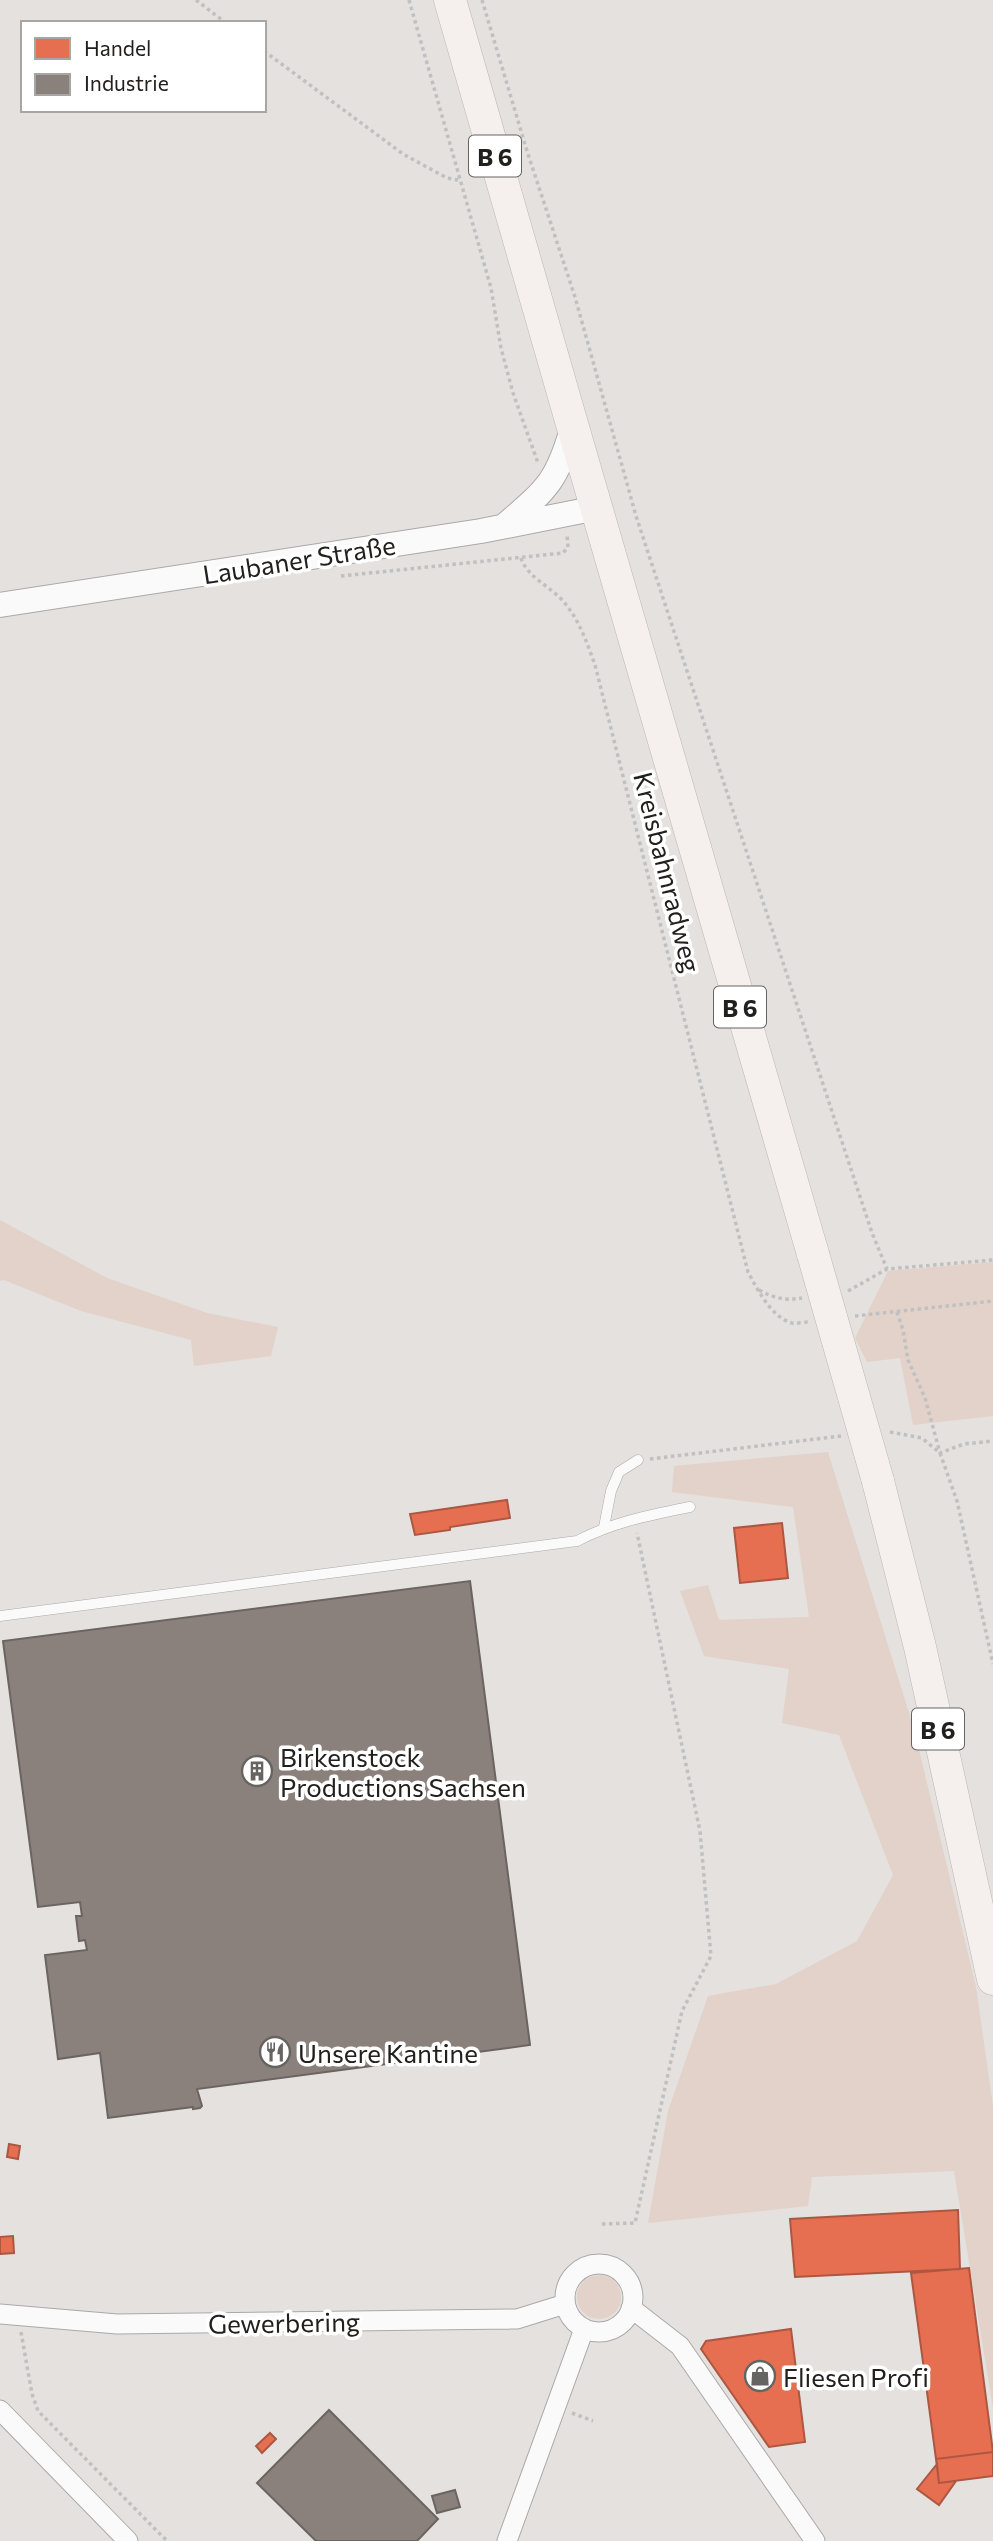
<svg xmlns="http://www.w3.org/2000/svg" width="993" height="2541" font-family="Commissioner,sans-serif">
  <rect width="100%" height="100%" fill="#e4e1df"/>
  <path fill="#e2d2c9" d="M0 1220 107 1278 207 1313 278 1327 271 1356 194 1366 191 1340 81 1311 4 1280 0 1281Z
    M993 1262V1416L913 1425 900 1358 867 1362 855 1338 888 1271Z
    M828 1452 914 1729 976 1987 993 2106V2408L954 2171 812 2177 808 2206 648 2223 668 2111 708 1996 776 1984 857 1941 893 1875 839 1735 782 1723 789 1669 704 1656 680 1591 708 1585 719 1620 809 1617 793 1507 672 1492 674 1466Z
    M577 2297a22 22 0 1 1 44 0a22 22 0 1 1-44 0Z"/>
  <path fill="#e76f51" stroke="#ac5742" stroke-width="2" d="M507 1500 510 1518 450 1527V1530L415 1535 410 1514Z
    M782 1523 788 1578 740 1583 734 1528Z
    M9 2144 20 2146 18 2159 7 2157Z
    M958 2210 960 2269 795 2277 790 2219Z
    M13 2236 14 2253 0 2254V2237Z
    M969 2268 993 2452 936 2459 911 2273Z
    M791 2329 805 2442 769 2447 701 2349 706 2341Z
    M270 2433 276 2439 262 2453 256 2446Z
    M993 2452V2476L939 2483 936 2459Z
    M937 2464 939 2483 956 2481 939 2505 917 2489Z"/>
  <path fill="#8a817c" stroke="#6b6460" stroke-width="2" d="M470 1581 530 2045 197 2089 202 2106 200 2108 193 2109V2107L108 2118 100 2053 58 2059 45 1955 87 1950 85 1940 79 1941 76 1916H82L80 1902 38 1907 3 1641Z
    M329 2410 438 2519 417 2541H316L257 2483Z
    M455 2490 460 2507 437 2513 432 2496Z"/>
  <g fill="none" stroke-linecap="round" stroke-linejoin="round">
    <g stroke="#aba9a8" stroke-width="11">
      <path id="service" d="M604 1527 611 1491 619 1472 638 1460
        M0 1616 577 1541C613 1522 650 1515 690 1507"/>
    </g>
    <g stroke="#aba9a8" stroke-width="21">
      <path id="minor" d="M565 2298a34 34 0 1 1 68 0a34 34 0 1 1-68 0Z
        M631 2308 680 2346 815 2541
        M0 2314 117 2324 517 2319 565 2304
        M0 2410 128 2541
        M507 2541 584 2329"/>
    </g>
    <g stroke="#aba9a8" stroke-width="26">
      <path id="tertiary" d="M504 526C547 489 557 482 573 426
        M0 605 481 531 597 508"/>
    </g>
    <g stroke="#bdb5b0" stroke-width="33">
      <path id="primary" d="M450 0C571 418 689 837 813 1254
        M878 1481 920 1647 993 1979"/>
    </g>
    <path stroke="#c1c0c0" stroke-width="3.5" stroke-dasharray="3.5 3.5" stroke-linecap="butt" d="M196 0 226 23
      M409 0 491 288 501 348 513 393 538 463
      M482 0 527 151 575 297 636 516 872 1233 887 1269
      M264 51 403 154 447 178 458 180
      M521 558C527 577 551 587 563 601 579 619 587 643 595 665L748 1272C757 1289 772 1318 792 1323 797 1324 804 1322 809 1322
      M341 576 563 553 568 547 567 534
      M759 1290C774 1298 785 1301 802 1298
      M848 1291 887 1269 993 1260
      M897 1312 903 1330 908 1360 925 1398 940 1453 964 1444 993 1441
      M855 1316 993 1301
      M890 1432 922 1438 940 1453 957 1501 993 1664
      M650 1459 841 1436
      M602 2224 635 2223 682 2011 711 1956 700 1831 637 1533
      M21 2332 32 2394 38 2411 167 2541
      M572 2413 593 2421"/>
    <use href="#service" stroke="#fbfafa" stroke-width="10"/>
    <use href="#minor" stroke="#fbfafa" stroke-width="19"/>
    <use href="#tertiary" stroke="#fbfafa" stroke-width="24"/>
    <use href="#primary" stroke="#f5f0ed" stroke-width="32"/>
    <g stroke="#bdb5b0" stroke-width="33" stroke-linecap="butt">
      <path id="primary-bridge" d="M813 1254 878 1481"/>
    </g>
    <use href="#primary-bridge" stroke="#f5f0ed" stroke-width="32"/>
  </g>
  <defs>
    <g id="building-ring" transform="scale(1.575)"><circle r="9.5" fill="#fff" stroke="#666462" stroke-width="1.5"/><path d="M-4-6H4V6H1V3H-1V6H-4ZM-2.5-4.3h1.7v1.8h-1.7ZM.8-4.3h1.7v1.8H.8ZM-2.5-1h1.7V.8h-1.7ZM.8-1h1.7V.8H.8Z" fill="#666462"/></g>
    <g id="restaurant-ring" transform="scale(1.575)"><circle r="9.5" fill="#fff" stroke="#666462" stroke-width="1.5"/><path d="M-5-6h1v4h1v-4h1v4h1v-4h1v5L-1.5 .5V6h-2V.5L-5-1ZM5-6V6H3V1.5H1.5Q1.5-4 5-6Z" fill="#666462"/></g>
    <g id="shop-ring" transform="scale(1.575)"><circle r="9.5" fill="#fff" stroke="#666462" stroke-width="1.5"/><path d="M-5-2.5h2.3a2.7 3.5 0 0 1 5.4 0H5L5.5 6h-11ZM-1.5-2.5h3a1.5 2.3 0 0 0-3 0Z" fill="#666462"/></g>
  </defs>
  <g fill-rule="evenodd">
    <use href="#building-ring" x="257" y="1771"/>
    <use href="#restaurant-ring" x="275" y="2052"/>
    <use href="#shop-ring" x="760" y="2376"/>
  </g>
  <g text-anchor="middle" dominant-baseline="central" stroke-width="7" stroke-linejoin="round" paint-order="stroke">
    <g fill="#fff" stroke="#646362" stroke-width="2">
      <rect x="469" y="135.5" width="52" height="41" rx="5"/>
      <rect x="714" y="986.5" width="52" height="41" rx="5"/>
      <rect x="912" y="1708.5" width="52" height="41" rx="5"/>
    </g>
    <g font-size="24" font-weight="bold" fill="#22201f">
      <text x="495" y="156">B 6</text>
      <text x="740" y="1007">B 6</text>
      <text x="938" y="1729">B 6</text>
    </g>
    <g font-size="26" fill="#22201f" stroke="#fff">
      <text transform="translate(299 559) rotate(-9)">Laubaner Straße</text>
      <text transform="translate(668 872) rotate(76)">Kreisbahnradweg</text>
      <text transform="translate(284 2322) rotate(-1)">Gewerbering</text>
    </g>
    <g font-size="26" fill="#22201f" stroke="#fff" text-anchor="start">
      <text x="280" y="1756">Birkenstock<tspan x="280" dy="30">Productions Sachsen</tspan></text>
      <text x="298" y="2052">Unsere Kantine</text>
      <text x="783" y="2376">Fliesen Profi</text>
    </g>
  </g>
  <rect x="21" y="21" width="245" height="91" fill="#ffffff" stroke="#a7a6a5" stroke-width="2"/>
  <rect x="35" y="38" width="35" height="21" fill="#e76f51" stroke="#a7a6a5" stroke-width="2"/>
  <text x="84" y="56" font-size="21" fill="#22201f">Handel</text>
  <rect x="35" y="74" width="35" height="21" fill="#8a817c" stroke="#a7a6a5" stroke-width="2"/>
  <text x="84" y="91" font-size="21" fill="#22201f">Industrie</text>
</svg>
